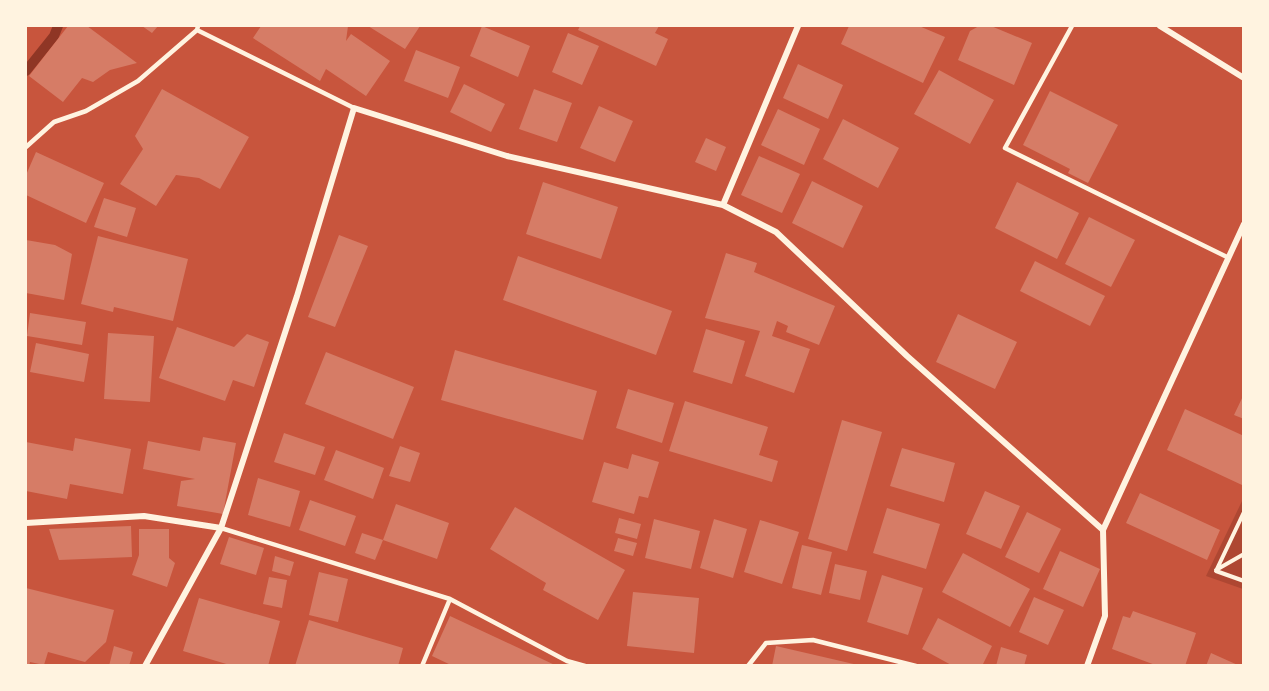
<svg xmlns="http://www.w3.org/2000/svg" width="1269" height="691" font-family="'Zilla Slab',serif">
  <rect width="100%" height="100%" fill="#c8553d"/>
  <path fill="#ae4732" d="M1243 499V589L1206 576Z"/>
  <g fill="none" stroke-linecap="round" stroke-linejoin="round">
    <path stroke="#8f3625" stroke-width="10" d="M26 71 54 36 58 26"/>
  </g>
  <path fill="#d67c66" d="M68 26H87L137 63 110 70 93 82 82 78 63 102 29 76Z
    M142 26H158L152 33Z
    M261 26H348L346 41 351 34 390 61 366 96 326 69 320 81 253 38Z
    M368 26H420L405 49Z
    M482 26 530 46 518 77 470 56Z
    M580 26H659L655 33 668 39 656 66 578 30Z
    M849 26H919L945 37 923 83 841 44Z
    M979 26H991L1032 43 1014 85 958 60 970 31Z
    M568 33 599 46 582 85 552 72Z
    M416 50 460 67 448 98 404 81Z
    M798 64 843 85 828 119 783 98Z
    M939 70 994 100 970 144 914 114Z
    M464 84 505 104 491 132 450 112Z
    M162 89 249 137 220 189 199 178 176 175 156 206 120 184 143 149 135 136Z
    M534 89 572 103 557 142 519 129Z
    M1050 91 1118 125 1088 183 1068 173 1070 169 1023 145Z
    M599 106 633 121 615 162 580 148Z
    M778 109 820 129 804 165 761 145Z
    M843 119 899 148 878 188 823 159Z
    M706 138 726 147 716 171 695 162Z
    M36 152 104 183 86 223 26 195V175Z
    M759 156 800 174 782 213 741 195Z
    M812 181 863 206 843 248 792 223Z
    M543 182 618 207 601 259 526 234Z
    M1017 182 1079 213 1057 259 995 228Z
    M104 198 136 208 127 237 94 227Z
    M1089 217 1135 240 1111 287 1065 264Z
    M339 235 368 246 335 327 308 317Z
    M98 236 188 259 173 321 114 307 113 312 81 304Z
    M26 240 55 245 72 254 64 300 26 293Z
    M726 253 757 263 754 272 835 306 819 345 786 332 788 326 777 321 772 336 810 349 794 393 745 376 760 331 705 318Z
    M518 256 672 311 656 355 503 300Z
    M1035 261 1105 296 1090 326 1020 291Z
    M30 313 86 322 82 345 27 336Z
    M958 314 1017 342 995 389 936 362Z
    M177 327 234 347 247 334 269 342 254 387 233 380 225 401 159 378Z
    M706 329 745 341 732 384 693 372Z
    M108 333 154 336 150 402 104 399Z
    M36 343 89 354 84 382 30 372Z
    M455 350 597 391 583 440 441 400Z
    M326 352 414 387 393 439 305 404Z
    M628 389 674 403 662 443 616 428Z
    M1244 394V419L1234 415Z
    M685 401 768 427 759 455 778 461 772 482 669 451Z
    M1185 409 1244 436V481L1242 485 1167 450Z
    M842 420 882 432 847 551 808 539Z
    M284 433 325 447 315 475 274 462Z
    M203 437 236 443 223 514 177 506 181 481 195 479 143 469 148 441 200 451Z
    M75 438 131 449 123 494 70 484 67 499 26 491V442L73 451Z
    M400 446 420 453 410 482 389 476Z
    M902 448 955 463 944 502 890 486Z
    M336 450 384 468 373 499 324 480Z
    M632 454 659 462 648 498 639 496 634 514 592 502 604 462 628 469Z
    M258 478 300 491 290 527 248 515Z
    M985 491 1020 506 1001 549 966 534Z
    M1140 493 1220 530 1207 560 1126 523Z
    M310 500 356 516 345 546 299 530Z
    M396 504 449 523 437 559 383 540Z
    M515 507 625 570 598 620 543 590 546 583 490 549Z
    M887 508 940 524 926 569 873 553Z
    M1027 512 1061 529 1039 573 1005 557Z
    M619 518 641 524 637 539 615 533Z
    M654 519 700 531 691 569 645 558Z
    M714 519 747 529 733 578 700 568Z
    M760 520 799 532 782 584 744 572Z
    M131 526 132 557 59 560 49 529Z
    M139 529H169V558L175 563 167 587 132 575 139 555Z
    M362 533 383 540 375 560 355 553Z
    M229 537 264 548 256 575 220 564Z
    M618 538 637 543 633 556 614 551Z
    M802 545 832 552 821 595 792 588Z
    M1060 551 1100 569 1083 607 1043 589Z
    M963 553 1030 589 1010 627 942 592Z
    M275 556 294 562 290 576 272 571Z
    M835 564 867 571 860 600 829 593Z
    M319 572 348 579 338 622 309 615Z
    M882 575 923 588 908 635 867 622Z
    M269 577 287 580 282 608 263 604Z
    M26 588 114 610 106 642 85 662 48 652 44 665 30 662 29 666H26Z
    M633 592 699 598 694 653 627 646Z
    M1034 597 1064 610 1048 645 1019 632Z
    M199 598 280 621 268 666H233L183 651Z
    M1133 611 1196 633 1185 666H1158L1112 649 1123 616 1130 618Z
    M450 616 557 666H453L432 656Z
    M938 618 992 646 982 666H953L922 649Z
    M309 620 403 648 398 666H295Z
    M114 646 133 652 129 666H109Z
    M776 646 858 665V666H772Z
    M1001 647 1027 655 1024 666H996Z
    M1211 653 1240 666H1206Z"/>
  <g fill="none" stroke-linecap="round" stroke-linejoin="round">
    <path stroke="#fff3e0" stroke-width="4" d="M1216 570 1244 554
      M1216 571 1244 512
      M1216 571 1244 581"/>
    <path stroke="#fff3e0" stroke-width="4.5" d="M1072 26 1005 148 1227 257
      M197 30 354 108
      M26 147 54 122 86 111 138 81 197 30 198 26
      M221 528 450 599 567 661 585 666
      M422 666 450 599
      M748 666 766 643 813 640 916 666"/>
    <path stroke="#fff3e0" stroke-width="6" d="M1160 26 1244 78
      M723 205 798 26
      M26 523 144 516 221 528
      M145 666 221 528 297 296 354 108 507 156 723 205 776 232 907 356 1103 530
      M1087 666 1105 616 1103 530 1244 224"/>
  </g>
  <rect width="1269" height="691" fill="none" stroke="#fff3e0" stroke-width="54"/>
</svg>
